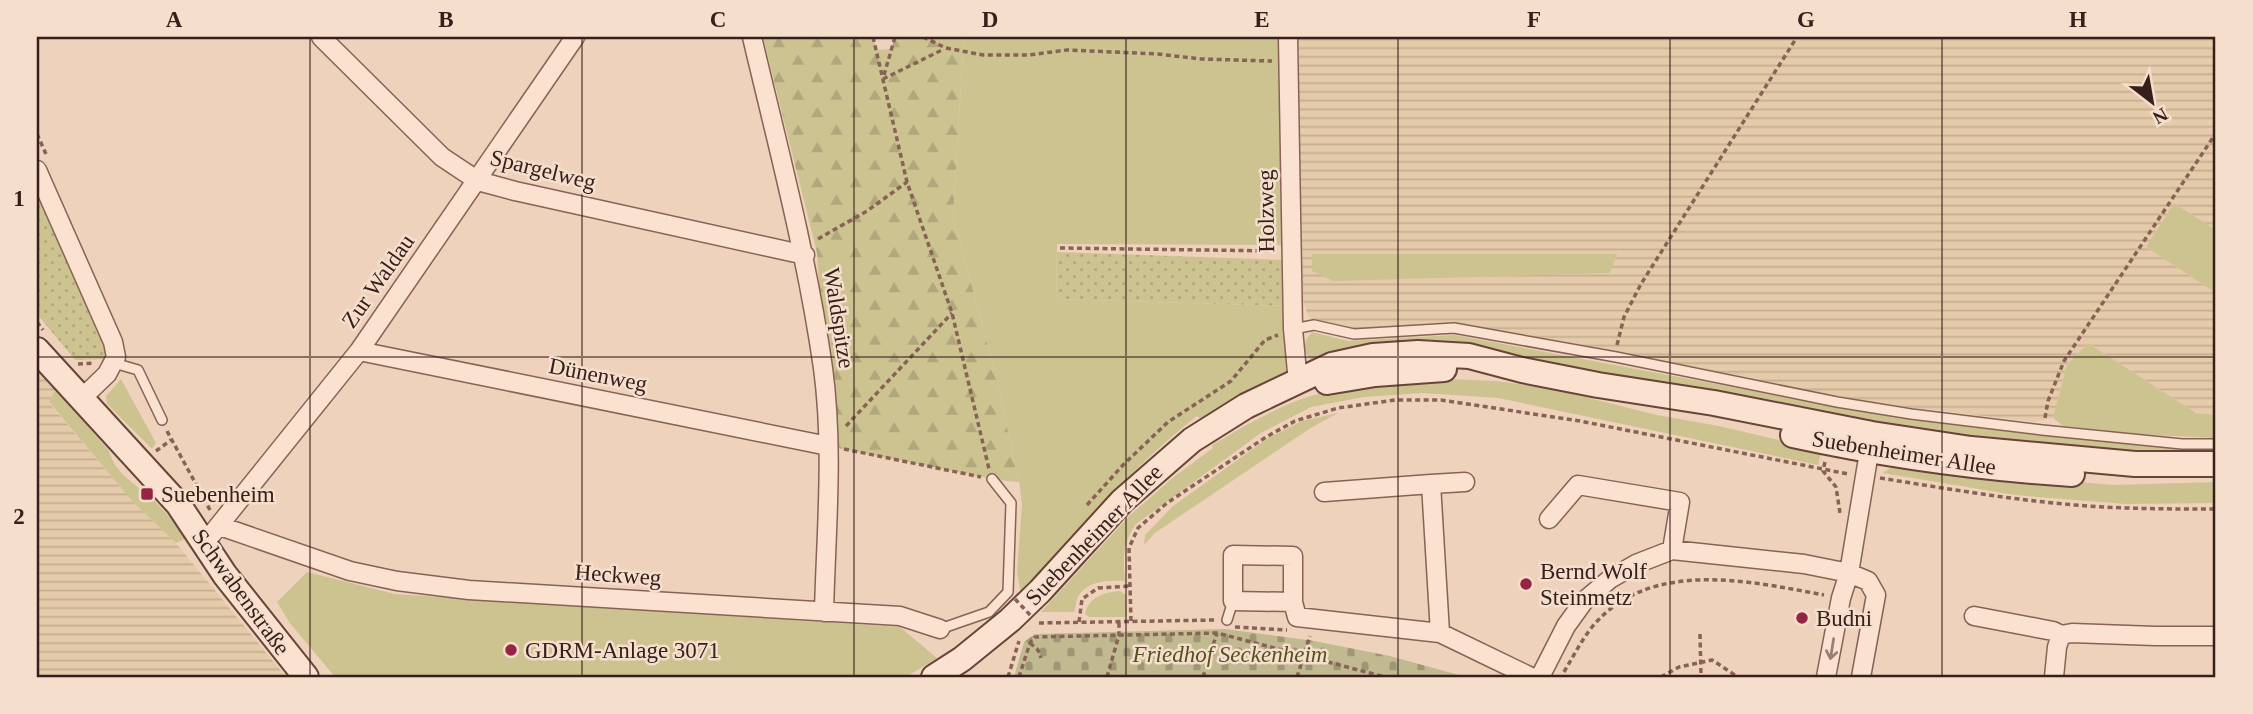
<svg xmlns="http://www.w3.org/2000/svg" width="2253" height="714" font-family="Georgia,serif">
  <defs>
    <pattern id="farmland-rules" width="6" height="5" patternUnits="userSpaceOnUse" patternTransform="scale(1.75)"><rect width="6" height="5" fill="#e5cbaa"/><path d="M0 2.5h6" fill="none" stroke="#c5ae92"/></pattern>
    <pattern id="forest-firs" width="22" height="20" patternUnits="userSpaceOnUse" patternTransform="scale(1.75)"><rect width="22" height="20" fill="#cdc391"/><path d="M5 1l3.5 6h-7zM16 11l3.5 6h-7z" fill="#b1a77c"/></pattern>
    <pattern id="cemetery-stones" width="16" height="16" patternUnits="userSpaceOnUse" patternTransform="scale(1.75)"><rect width="16" height="16" fill="#c1b990"/><path d="M2 7V4a2 2 0 0 1 4 0v3zM10 15v-3a2 2 0 0 1 4 0v3z" fill="#9e9675"/></pattern>
    <pattern id="park-dots" width="8" height="8" patternUnits="userSpaceOnUse" patternTransform="scale(1.75)"><rect width="8" height="8" fill="#cdc391"/><path d="M2 2h.1M6 6h.1" fill="none" stroke="#b1a77c" stroke-width="1.8" stroke-linecap="round"/></pattern>
  </defs>
  <rect width="100%" height="100%" fill="#efd2bc"/>
  <path fill="url(#farmland-rules)" d="M1298 37H2216V230L2174 203 2146 247 2216 293V415L2196 413 2088 343 2067 365 2053 418 2034 422 1890 405 1709 373 1636 357 1624 352 1461 324 1430 323 1360 330 1309 318 1303 301Z
    M37 365 56 389 49 403 134 503 176 543 286 677H37Z"/>
  <path fill="#cdc391" d="M964 37H1284L1287 245 1057 244 1056 299 1288 306V368L1284 375 1202 420 1197 416C1131 467 1077 533 1021 594L1017 572 1022 504 1019 482 996 376 953 216Z
    M2174 203 2216 230V293L2146 247Z
    M1312 254H1617L1610 273 1334 281 1312 271Z
    M1312 332 1348 341 1455 335 1903 419 2187 448 2216 449V462L1971 443 1536 363 1321 365 1310 359 1304 351 1306 340Z
    M2088 343 2196 413 2216 415V438L2151 435 2063 426 2053 418 2067 365Z
    M121 379 156 443 152 449 107 404 106 396Z
    M1449 379 1496 381 1549 388 1657 415 1719 426 1822 450 1818 465 1498 398 1422 393 1364 397 1311 407 1261 433 1136 524C1122 545 1123 556 1125 581 1110 580 1089 580 1079 595 1076 599 1076 607 1074 612H1041L1129 516 1175 476 1213 448 1212 445C1248 424 1284 402 1325 392 1365 382 1409 382 1449 379Z
    M56 389 109 451C115 473 133 482 149 496 163 508 175 524 187 538L176 543 134 503 49 402Z
    M1338 413 1309 429 1155 533 1144 545 1145 535 1173 506 1268 438 1302 421Z
    M1896 465 2113 485 2216 482V503L2125 504 2015 495 1882 473Z
    M307 572 395 594 900 627 937 658 906 677H335L289 622 277 602Z
    M1120 591 1126 595 1127 617H1089L1085 614C1088 597 1105 592 1120 591Z"/>
  <path fill="url(#forest-firs)" d="M763 37H873L877 50 891 49 895 37H964L953 216 996 376 1019 482 997 480 828 446 817 253Z"/>
  <path fill="url(#cemetery-stones)" d="M1225 629 1314 641 1390 656 1466 677H1014L1024 642 1035 634Z"/>
  <path fill="url(#park-dots)" d="M37 189 110 347 106 359 75 360 37 314Z
    M1057 252 1286 260 1288 306 1056 299Z"/>
  <g fill="none" stroke-linecap="round" stroke-linejoin="round">
    <g stroke="#876255" stroke-width="12">
      <path id="lane" d="M1293 329 1314 325 1354 334 1454 328 1616 357 1837 402 1911 414 2042 430 2182 444H2216
        M114 363 138 370 162 420
        M1227 620 1233 601
        M940 629 989 612 1008 592 1011 503 992 479"/>
    </g>
    <g stroke="#876255" stroke-width="21">
      <path id="street" d="M321 37 442 157 478 181 515 191 805 255
        M752 37C778 147 807 256 823 368 834 449 826 532 824 612
        M1288 37 1293 329 1298 383
        M37 170 113 342 116 357 107 374 80 400
        M359 351 828 446
        M1324 492 1431 484
        M1549 519 1578 485 1680 502 1672 550
        M220 526 350 571 397 581 469 590 900 616 940 629
        M212 534 359 351 575 37
        M1233 555 1293 556V602L1233 601Z
        M1293 602 1297 617 1440 633 1531 677
        M1974 616 2053 631 2061 635
        M1440 633 1431 484 1465 482
        M1540 677 1566 626 1584 601 1610 579 1636 564 1672 550 1804 564 1849 573 1868 581 1876 595 1861 677
        M1826 677 1841 598 1849 573 1871 440
        M2054 677 2057 647 2061 635 2072 633 2155 636H2216"/>
    </g>
    <g stroke="#684439" stroke-width="28">
      <path id="secondary" d="M37 350 178 504 225 575 306 677
        M1327 382 1375 374 1444 369
        M1793 435C1885 455 1978 468 2072 474
        M934 677 962 659 1010 620 1040 591 1122 501 1192 440 1246 406 1332 365 1373 356 1418 353 1469 356 1522 370 1598 385 1714 403 1872 434 1971 449 2135 464H2216"/>
    </g>
    <path stroke="#876255" stroke-width="3.5" stroke-dasharray="5 3.5" stroke-linecap="butt" d="M873 37 907 182 952 313 989 469
      M923 37 946 48 983 55H1029L1067 50 1158 54 1201 59 1272 61
      M884 75 895 37
      M883 79 944 49
      M37 134 46 154
      M818 239 867 211 907 182
      M1060 248 1276 251
      M37 322 43 330
      M1617 345 1624 317 1641 284 1797 37
      M78 364 95 363
      M2045 418 2048 401 2064 361 2216 133
      M846 426 952 313
      M167 431 210 510
      M844 449 981 477
      M156 451 171 440
      M1825 462 1823 471 1836 487 1840 513
      M1880 478C1949 489 2018 501 2088 506 2131 509 2173 509 2216 509
      M1087 505 1123 465 1168 422 1231 381 1265 340 1278 335
      M1131 621 1129 548 1138 528 1167 503 1266 437 1295 421 1338 408 1395 400H1441L1580 421 1848 474
      M1079 622 1082 599 1098 588 1130 586
      M1039 623 1216 620
      M1235 627 1287 630
      M1700 634 1701 675
      M1030 643 1038 650 1041 658
      M1564 672C1573 657 1581 641 1592 627 1649 558 1749 581 1824 595
      M1008 677 1019 641
      M1019 677 1030 643 1035 637 1217 633 1385 677
      M1107 677 1119 635V622
      M1203 677 1217 633
      M1297 677 1310 636
      M1661 677 1679 667 1712 660 1738 677"/>
    <use href="#lane" stroke="#fae1d0" stroke-width="9"/>
    <use href="#street" stroke="#fae1d0" stroke-width="18"/>
    <use href="#secondary" stroke="#fae1d0" stroke-width="24"/>
    <path stroke="#876255" stroke-width="3.5" stroke-dasharray="5 3.5" stroke-linecap="butt" d="M1015 599 1032 617"/>
  </g>
  <defs><path id="oneway-shaft" d="M-6 0H5M1.5-3L5.5 0L1.5 3" fill="none" stroke-width="1.6" stroke-linecap="round" stroke-linejoin="round" transform="scale(1.75)"/></defs>
  <use stroke="#988076" href="#oneway-shaft" transform="translate(1832 649) rotate(99)"/>
  <path fill="none" stroke="#36201b" stroke-width="2" stroke-opacity="0.55" d="M310 37V677M582 37V677M854 37V677M1126 37V677M1398 37V677M1670 37V677M1942 37V677M37 357H2216"/>
  <g fill="#982445" stroke="#f6decc" stroke-width="2.5">
    <rect x="140" y="487" width="14" height="14" rx="3.5"/>
    <circle cx="1526" cy="584" r="7"/>
    <circle cx="1802" cy="618" r="7"/>
    <circle cx="511" cy="650" r="7"/>
  </g>
  <g text-anchor="middle" dominant-baseline="central" stroke-width="5" stroke-linejoin="round" paint-order="stroke">
    <g font-size="23" fill="#36201b" stroke="#f6decc">
      <text transform="translate(543 170) rotate(14)">Spargelweg</text>
      <text transform="translate(1266 211) rotate(-91)">Holzweg</text>
      <text transform="translate(378 281) rotate(-55)">Zur Waldau</text>
      <text transform="translate(839 318) rotate(81)">Waldspitze</text>
      <text transform="translate(598 375) rotate(11)">Dünenweg</text>
      <text transform="translate(1904 453) rotate(9)">Suebenheimer Allee</text>
      <text transform="translate(1094 535) rotate(-46)">Suebenheimer Allee</text>
      <text transform="translate(618 575) rotate(4)">Heckweg</text>
      <text transform="translate(241 592) rotate(54)">Schwabenstraße</text>
    </g>
    <g font-size="23" fill="#36201b" stroke="#f6decc" text-anchor="start">
      <text x="161" y="494">Suebenheim</text>
      <text x="1540" y="571">Bernd Wolf<tspan x="1540" dy="26">Steinmetz</tspan></text>
      <text x="1816" y="618">Budni</text>
      <text x="525" y="650">GDRM-Anlage 3071</text>
    </g>
    <g font-size="23" font-style="italic" fill="#535121" stroke="#f6decc">
      <text x="1230" y="654">Friedhof Seckenheim</text>
    </g>
  </g>
  <rect width="2253" height="714" fill="none" stroke="#f6decc" stroke-width="77"/>
  <g transform="translate(2152 102) rotate(149)" stroke="#f6decc" stroke-width="5" paint-order="stroke">
  <path d="M0-5L12 26L0 18L-12 26Z" fill="#36201b"/>
  <text y="-10" font-size="19" font-weight="bold" text-anchor="middle" fill="#36201b">N</text>
  </g>
  <rect x="38" y="38" width="2176" height="638" fill="none" stroke="#36201b" stroke-width="2.5"/>
  <g font-size="23" text-anchor="middle" font-weight="bold" fill="#36201b">
    <text x="174" y="27">A</text>
    <text x="446" y="27">B</text>
    <text x="718" y="27">C</text>
    <text x="990" y="27">D</text>
    <text x="1262" y="27">E</text>
    <text x="1534" y="27">F</text>
    <text x="1806" y="27">G</text>
    <text x="2078" y="27">H</text>
    <text x="19" y="206">1</text>
    <text x="19" y="524">2</text>
  </g>
</svg>
